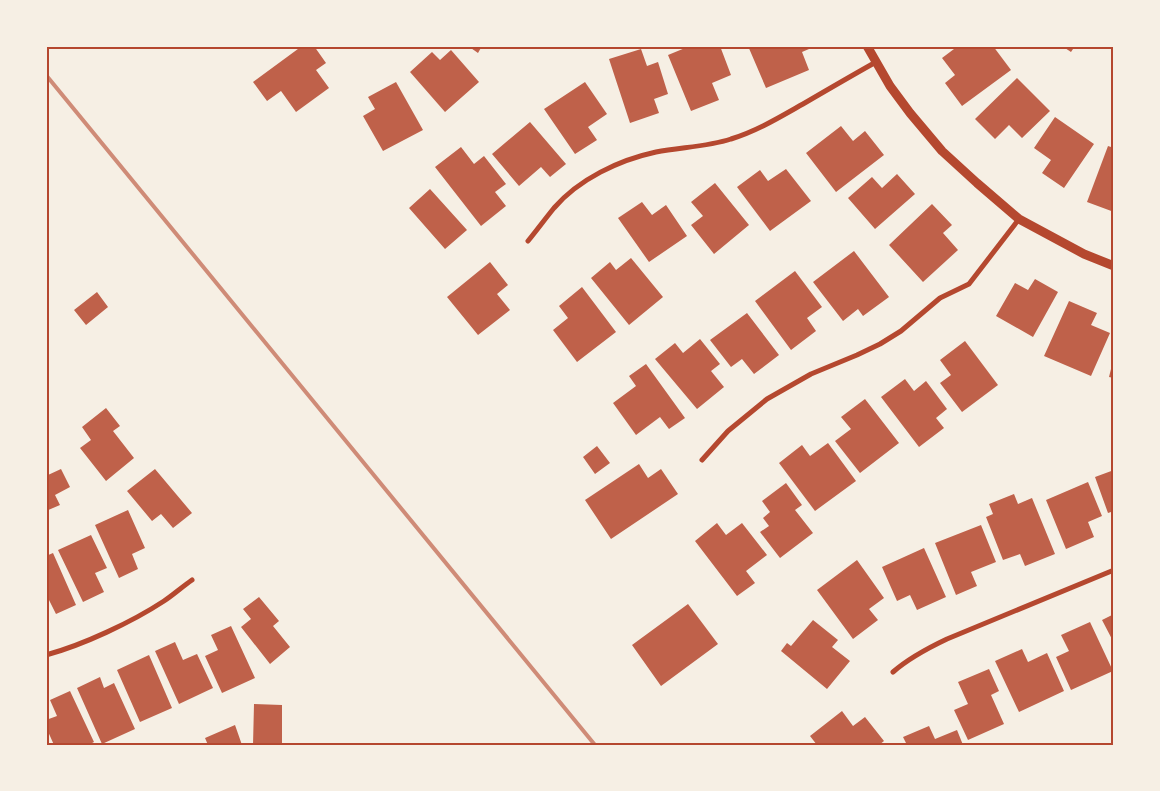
<svg xmlns="http://www.w3.org/2000/svg" width="1160" height="791" font-family="'Space Grotesk',sans-serif">
  <rect width="100%" height="100%" fill="#f6efe4"/>
  <path fill="#bf614a" d="M302 46H314L326 63 316 70 329 88 296 112 281 91 267 101 253 82Z
    M468 46H482L478 53Z
    M690 46H720L731 75 712 83 719 100 691 111 668 55Z
    M748 46H816L802 52 809 70 766 88Z
    M958 46H993L1011 70 962 106 945 83 955 75 942 58Z
    M1062 46H1075L1071 52Z
    M641 49 647 66 658 62 668 94 654 99 659 113 630 123 609 59Z
    M451 50 479 82 445 112 410 72 432 52 440 60Z
    M1017 78 1050 111 1022 138 1009 125 995 139 975 119Z
    M396 82 423 130 383 151 363 116 375 109 368 97Z
    M585 82 607 114 588 127 597 140 575 154 544 109Z
    M1055 117 1094 144 1064 188 1042 173 1051 160 1034 148Z
    M530 122 566 164 550 177 541 167 519 186 492 154Z
    M841 126 853 141 865 131 884 155 836 192 806 153Z
    M1108 146 1114 148V212L1087 202Z
    M461 147 474 164 484 156 506 184 495 192 506 206 481 226 435 167Z
    M786 169 811 201 770 231 737 187 760 170 768 181Z
    M897 174 915 194 875 229 848 198 872 177 882 188Z
    M715 183 749 225 714 254 691 225 703 216 691 202Z
    M430 189 467 230 445 249 409 208Z
    M642 202 652 215 666 205 687 236 649 262 618 218Z
    M932 204 952 225 943 233 958 250 923 282 889 245Z
    M854 251 889 297 863 316 858 309 843 321 813 282Z
    M631 258 663 297 629 325 591 278 610 262 616 270Z
    M490 262 508 285 497 294 510 310 478 335 447 297Z
    M795 271 822 307 807 318 816 331 791 350 755 301Z
    M1035 279 1058 292 1033 337 996 316 1015 283 1028 290Z
    M582 287 616 332 577 362 553 330 568 318 559 306Z
    M97 292 108 307 86 325 74 310Z
    M1069 301 1097 313 1091 325 1110 333 1091 376 1044 356Z
    M747 313 779 355 754 374 742 359 731 367 710 340Z
    M700 339 720 364 711 371 724 387 697 409 655 359 675 343 683 353Z
    M965 341 998 385 962 412 940 383 951 375 940 360Z
    M1113 361H1114V378L1109 377Z
    M646 364 685 418 669 429 660 417 636 435 613 403 636 386 629 376Z
    M905 379 914 391 926 381 947 409 936 418 944 428 919 447 881 397Z
    M865 399 899 443 860 473 835 441 851 429 841 417Z
    M106 408 120 426 113 431 134 458 106 481 80 448 91 440 82 427Z
    M828 443 856 481 815 511 779 463 802 445 810 456Z
    M597 446 610 463 595 474 583 457Z
    M639 464 648 478 661 469 678 494 611 539 585 500Z
    M61 469 70 487 55 495 60 505 46 511V471L48 475Z
    M155 469 192 513 173 528 161 514 152 521 127 491Z
    M1114 470V511L1108 513 1095 477Z
    M1088 482 1102 516 1088 522 1094 537 1066 549 1046 500Z
    M786 483 802 505 795 510 813 533 780 558 760 532 769 526 763 518 770 512 762 501Z
    M1014 494 1018 504 1032 498 1055 554 1025 566 1020 554 1003 560 986 517 993 514 989 504Z
    M128 510 145 548 132 554 138 569 119 578 95 525Z
    M717 523 726 535 742 523 767 555 746 571 755 583 737 596 695 541Z
    M981 525 996 562 971 572 977 586 956 595 935 543Z
    M91 535 107 568 95 573 104 592 83 602 58 550Z
    M924 548 946 597 917 610 910 595 897 601 882 567Z
    M53 553 76 605 56 614 49 600 46 601V556Z
    M857 560 884 598 869 609 878 620 853 639 817 590Z
    M259 597 279 621 273 626 290 647 270 664 241 627 251 619 243 609Z
    M688 604 718 644 661 686 632 645Z
    M1114 614V643L1102 620Z
    M813 620 838 640 832 647 850 661 827 689 781 651 787 643 791 646Z
    M1090 622 1113 671 1071 690 1056 657 1069 651 1061 635Z
    M231 626 255 678 222 693 205 656 218 650 211 635Z
    M175 642 183 660 197 654 213 688 179 704 155 651Z
    M1022 649 1028 662 1047 653 1064 691 1019 712 995 661Z
    M149 655 172 708 140 722 117 670Z
    M989 669 999 691 991 695 1004 724 968 740 954 710 968 704 958 682Z
    M100 677 104 688 114 683 135 729 102 744 77 688Z
    M70 691 94 742 88 745H54L46 727V720L57 716 50 700Z
    M254 704 282 705V745H253Z
    M842 711 853 726 865 717 884 741 879 745H817L810 736Z
    M235 725 242 745H208L205 738Z
    M929 726 935 739 957 730 963 745H907L903 737Z"/>
  <g fill="none" stroke-linecap="round" stroke-linejoin="round">
    <path stroke="#b5482f" stroke-width="5" d="M528 241C537 230 545 219 554 208 579 179 619 160 656 152 681 147 707 147 731 139 757 131 780 117 803 104 827 90 851 76 876 62
      M702 460 728 431 767 399 811 374 857 355 880 344 901 331 940 298 969 284 1019 219
      M46 655C83 645 132 622 164 601 173 595 182 587 192 580
      M893 672C909 658 928 648 947 639L1114 570"/>
    <path stroke="#b5482f" stroke-width="9" d="M867 46 890 86 910 113 942 151 977 183 1019 219 1084 254 1114 266"/>
    <path stroke="#cf8b77" stroke-width="4" d="M46 75 595 745"/>
  </g>
  <rect width="1160" height="791" fill="none" stroke="#f6efe4" stroke-width="95"/>
  <rect x="48" y="48" width="1064" height="696" fill="none" stroke="#b5482f" stroke-width="2"/>
</svg>
